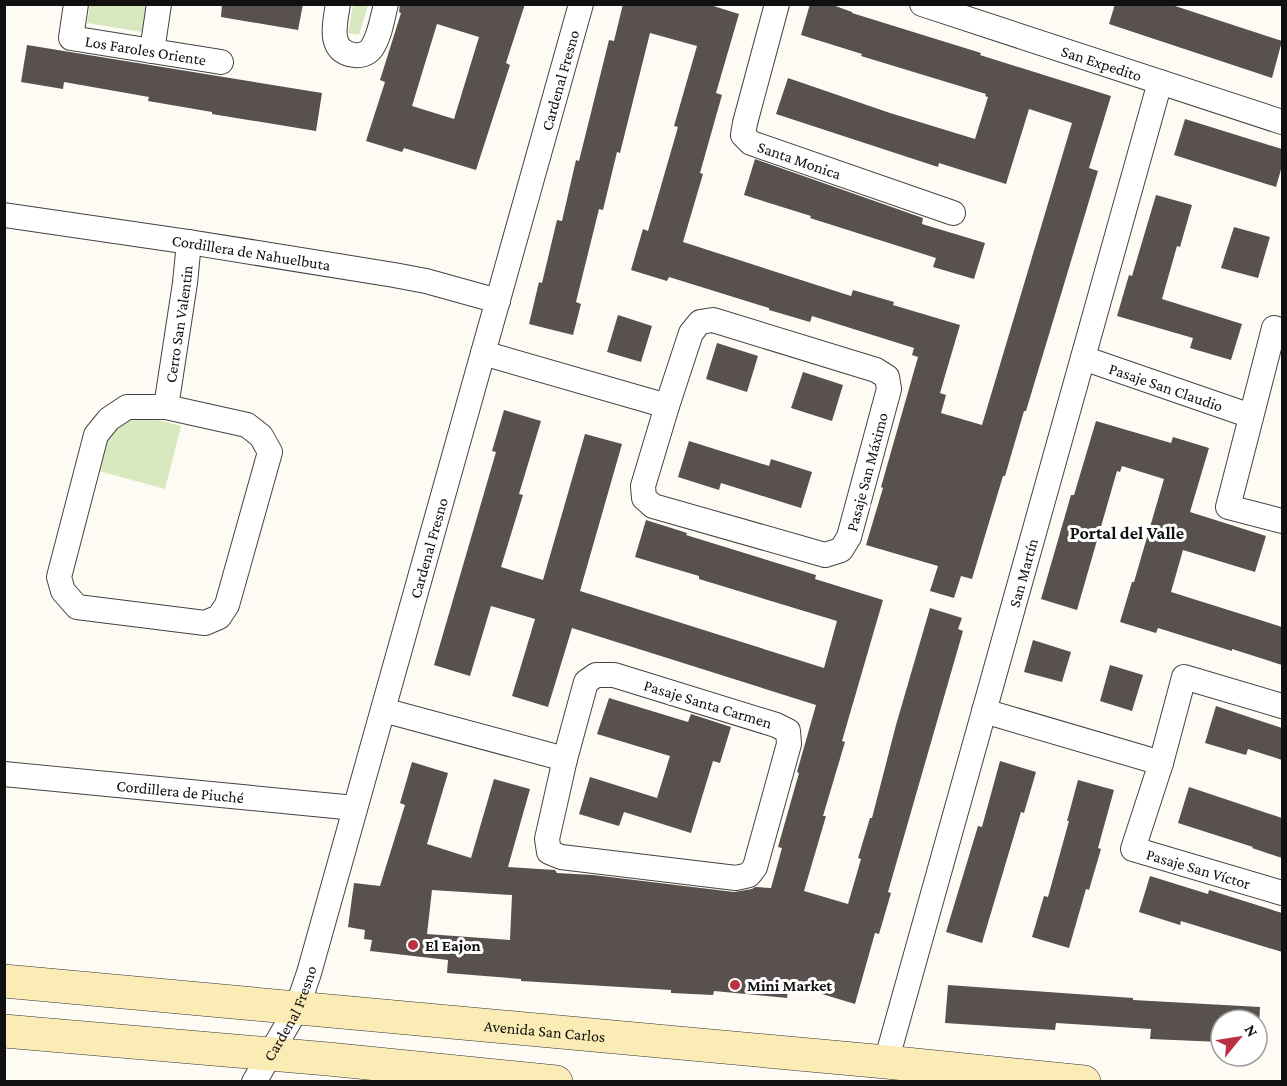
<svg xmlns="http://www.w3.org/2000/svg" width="1287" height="1086" font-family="'Crimson Pro',serif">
  <rect width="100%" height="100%" fill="#fefbf4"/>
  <path fill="#d8e8bf" d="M90 5H147L142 32 87 23Z
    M353 5H368L359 35 348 33Z
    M115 409 181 426 165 489 99 471Z"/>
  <path fill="#58514d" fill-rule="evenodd" d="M222 4H303L298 30 221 17Z
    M400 4H525L506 63 510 65 476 170 404 148 402 152 366 141 385 82 380 80 401 13 399 12ZM437 24 479 37 454 119 412 106Z
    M623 4H707L739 14 716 93 722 95 700 173 703 174 683 242 851 296 853 290 894 302 893 305 960 325 940 393 946 395 941 413 982 425 1072 123 1029 109 1006 184 939 163 938 167 776 114 788 78 890 113 975 139 988 97 985 96 986 94 861 56 862 54 801 35 810 4H830L852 12V13L981 53 980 55 1111 96 1089 168 1098 171 1026 411H1024L1005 476H1003L972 579 961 576 954 598 930 591 938 566 866 545 883 488 881 487 918 357 912 355 914 348 812 316 810 322 769 310V308L669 277 667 281 631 270 643 229 648 231 678 127 674 126 697 46 650 33 620 153 617 152 603 210 599 209 576 302 581 304 573 335 529 324 539 282 542 283 557 220 562 221 576 160 579 161 609 40 614 41Z
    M1115 4H1169L1282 41 1272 78 1109 24Z
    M27 45 322 93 316 131 212 114V112L148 101 149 97 64 82 63 89 21 82Z
    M1185 119 1282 149V166L1276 187 1174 155Z
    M755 159 923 218 922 224 985 243 974 279 933 267 936 258 810 218 811 216 744 195Z
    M1156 195 1192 205 1180 247 1177 246 1162 299 1242 324 1231 360 1190 348 1193 338 1117 316 1129 275 1132 276Z
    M1234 227 1270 237 1258 278 1221 268Z
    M618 315 652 326 641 362 607 352Z
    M717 343 758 356 747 392 706 379Z
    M803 372 843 385 832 421 791 408Z
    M504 410 541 421 519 494 523 495 501 567 543 580 585 434 622 444 580 591 824 668 837 621 699 579V576L635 557 646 520 687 533 686 535 816 575 815 579 883 600 842 741 845 742 823 816H826L804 891 848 904 861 859 858 858 870 818H872L896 725 930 608 962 618 958 629 963 631 888 892 891 893 879 934 875 933 855 1004 789 984 787 998 714 991 713 995 671 993V990L521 981V979L447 973 448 960 370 951 372 940 364 939 365 930 348 927 354 883 380 886 405 805 400 803 412 762 448 773 427 844 471 858 494 779 530 789 508 867 555 870 557 873 593 875 734 892 752 889 755 887 771 888 782 848 778 847 799 773 797 772 816 705 572 628 548 707 512 696 535 619 491 606 470 676 434 665 496 452 492 451ZM432 890 512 895 510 940 427 934Z
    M1096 421 1171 443 1173 437 1209 448 1190 512 1266 536 1255 572 1183 550 1171 592 1282 627V665L1232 649V651L1158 628 1156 633 1120 622 1132 582H1134L1164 479 1122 466 1120 472 1117 471 1077 610 1041 599 1071 495H1074Z
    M689 441 769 466 771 459 812 472 801 508 721 483 719 490 678 477Z
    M1033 640 1071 652 1062 682 1024 672Z
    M1110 665 1143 675 1132 711 1100 701Z
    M609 698 688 722 691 714 731 727 720 763 713 761 691 833 624 812 619 826 579 814 590 777 657 798 670 756 597 734Z
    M1216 706 1282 728V760L1248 749 1246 755 1205 743Z
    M1000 761 1036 772 1024 813 1021 812 982 943 946 932 978 826 982 827Z
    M1078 780 1114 790 1098 848 1101 849 1089 890 1086 889 1069 948 1032 937 1044 896 1048 897 1069 821H1067Z
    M1189 787 1282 818V858L1252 848 1253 847 1178 823Z
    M1150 876 1208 894 1209 890 1282 913V952L1181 921 1180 925 1139 912Z
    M948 985 1133 998V1000L1260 1007 1258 1045 1257 1020H1221V1042L1150 1039 1151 1029 1056 1023 1055 1030 945 1023Z"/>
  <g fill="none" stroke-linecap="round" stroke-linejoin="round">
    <g stroke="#434343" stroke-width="26">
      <g id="minor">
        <path id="s1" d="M76 4 71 38 221 62"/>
        <path d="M338 4C335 23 327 51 354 55 360 56 367 54 371 49 380 37 382 19 386 4"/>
        <path id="s2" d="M777 4 745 123 743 135 751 143 953 213"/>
        <path id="s3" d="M922 4 1282 122"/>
        <path d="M152 51 159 4"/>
        <path id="s4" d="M4 215 189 242 394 275 426 281 498 301"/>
        <path d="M713 320 876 370 887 377 889 389 849 537 841 550 825 555 653 506 644 498 643 486 667 406 691 333 700 322Z"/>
        <path d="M1282 331 1274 328 1228 507 1282 521"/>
        <path d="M483 353 667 406"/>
        <path id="s5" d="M1083 358 1251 416"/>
        <path d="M127 407H166L247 425 261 436 270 452 227 605 219 617 205 623 77 607 63 591 59 577 96 435 109 419Z"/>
        <path id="s6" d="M166 407 185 283 189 242"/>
        <path d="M596 675H614L776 725 788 731 789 744 755 867 749 875 736 878 561 857 549 852 547 839 565 759 586 682Z"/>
        <path id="s7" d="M1282 706 1184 677 1161 763 1133 849 1282 893"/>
        <path d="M383 710 565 759"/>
        <path d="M984 711 1161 763"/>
        <path id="s8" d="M4 774 355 808"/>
        <path id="s9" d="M886 1062 1160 82"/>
        <path id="s10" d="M254 1082 297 1008 309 973 581 4"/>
      </g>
    </g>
    <g stroke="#323232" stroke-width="34">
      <g id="secondary">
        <path id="s11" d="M4 981 886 1062 1084 1082"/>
        <path d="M4 1031 328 1059 556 1082"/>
      </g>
    </g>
    <use href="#minor" stroke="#fff" stroke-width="24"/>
    <use href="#secondary" stroke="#faecb4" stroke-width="33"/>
  </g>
  <g fill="#b93043" stroke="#fff" stroke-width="2">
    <circle cx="413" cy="945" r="6"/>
    <circle cx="735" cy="985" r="6"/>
  </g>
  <g text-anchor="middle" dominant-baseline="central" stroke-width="6" stroke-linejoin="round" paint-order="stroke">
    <g font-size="16" fill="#101010" stroke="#fff">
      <text stroke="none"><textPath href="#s1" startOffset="110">Los Faroles Oriente</textPath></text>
      <text stroke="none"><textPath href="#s3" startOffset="189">San Expedito</textPath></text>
      <text stroke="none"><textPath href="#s10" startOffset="1050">Cardenal Fresno</textPath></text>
      <text stroke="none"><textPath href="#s2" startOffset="198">Santa Monica</textPath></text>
      <text stroke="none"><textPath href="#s4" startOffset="250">Cordillera de Nahuelbuta</textPath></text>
      <text stroke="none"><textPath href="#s6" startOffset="84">Cerro San Valentin</textPath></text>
      <text stroke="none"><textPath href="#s5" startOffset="88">Pasaje San Claudio</textPath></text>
      <text transform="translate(867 472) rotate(-75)">Pasaje San Máximo</text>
      <text stroke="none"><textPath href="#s10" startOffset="564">Cardenal Fresno</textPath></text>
      <text stroke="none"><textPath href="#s9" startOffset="508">San Martín</textPath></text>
      <text transform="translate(708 704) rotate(17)">Pasaje Santa Carmen</text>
      <text stroke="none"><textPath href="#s8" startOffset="177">Cordillera de Piuché</textPath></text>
      <text stroke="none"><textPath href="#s7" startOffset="350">Pasaje San Víctor</textPath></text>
      <text stroke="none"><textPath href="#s10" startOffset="78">Cardenal Fresno</textPath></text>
      <text stroke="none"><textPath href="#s11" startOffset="543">Avenida San Carlos</textPath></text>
    </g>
    <g font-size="16" font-weight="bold" fill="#101010" stroke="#fff" text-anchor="start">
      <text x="425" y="945">El Eajon</text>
      <text x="747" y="985">Mini Market</text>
    </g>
    <g font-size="18" font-weight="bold" fill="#101010" stroke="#fff">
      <text x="1127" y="533">Portal del Valle</text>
    </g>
  </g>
  <rect width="1287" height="1086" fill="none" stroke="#101010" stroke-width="12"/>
  <g transform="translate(1239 1038) rotate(60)"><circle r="28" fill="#ffffff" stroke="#9f9f9f" stroke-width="1.5"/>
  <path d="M0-4.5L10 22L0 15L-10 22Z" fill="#b93043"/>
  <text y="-9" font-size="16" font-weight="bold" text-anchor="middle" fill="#101010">N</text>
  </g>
</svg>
